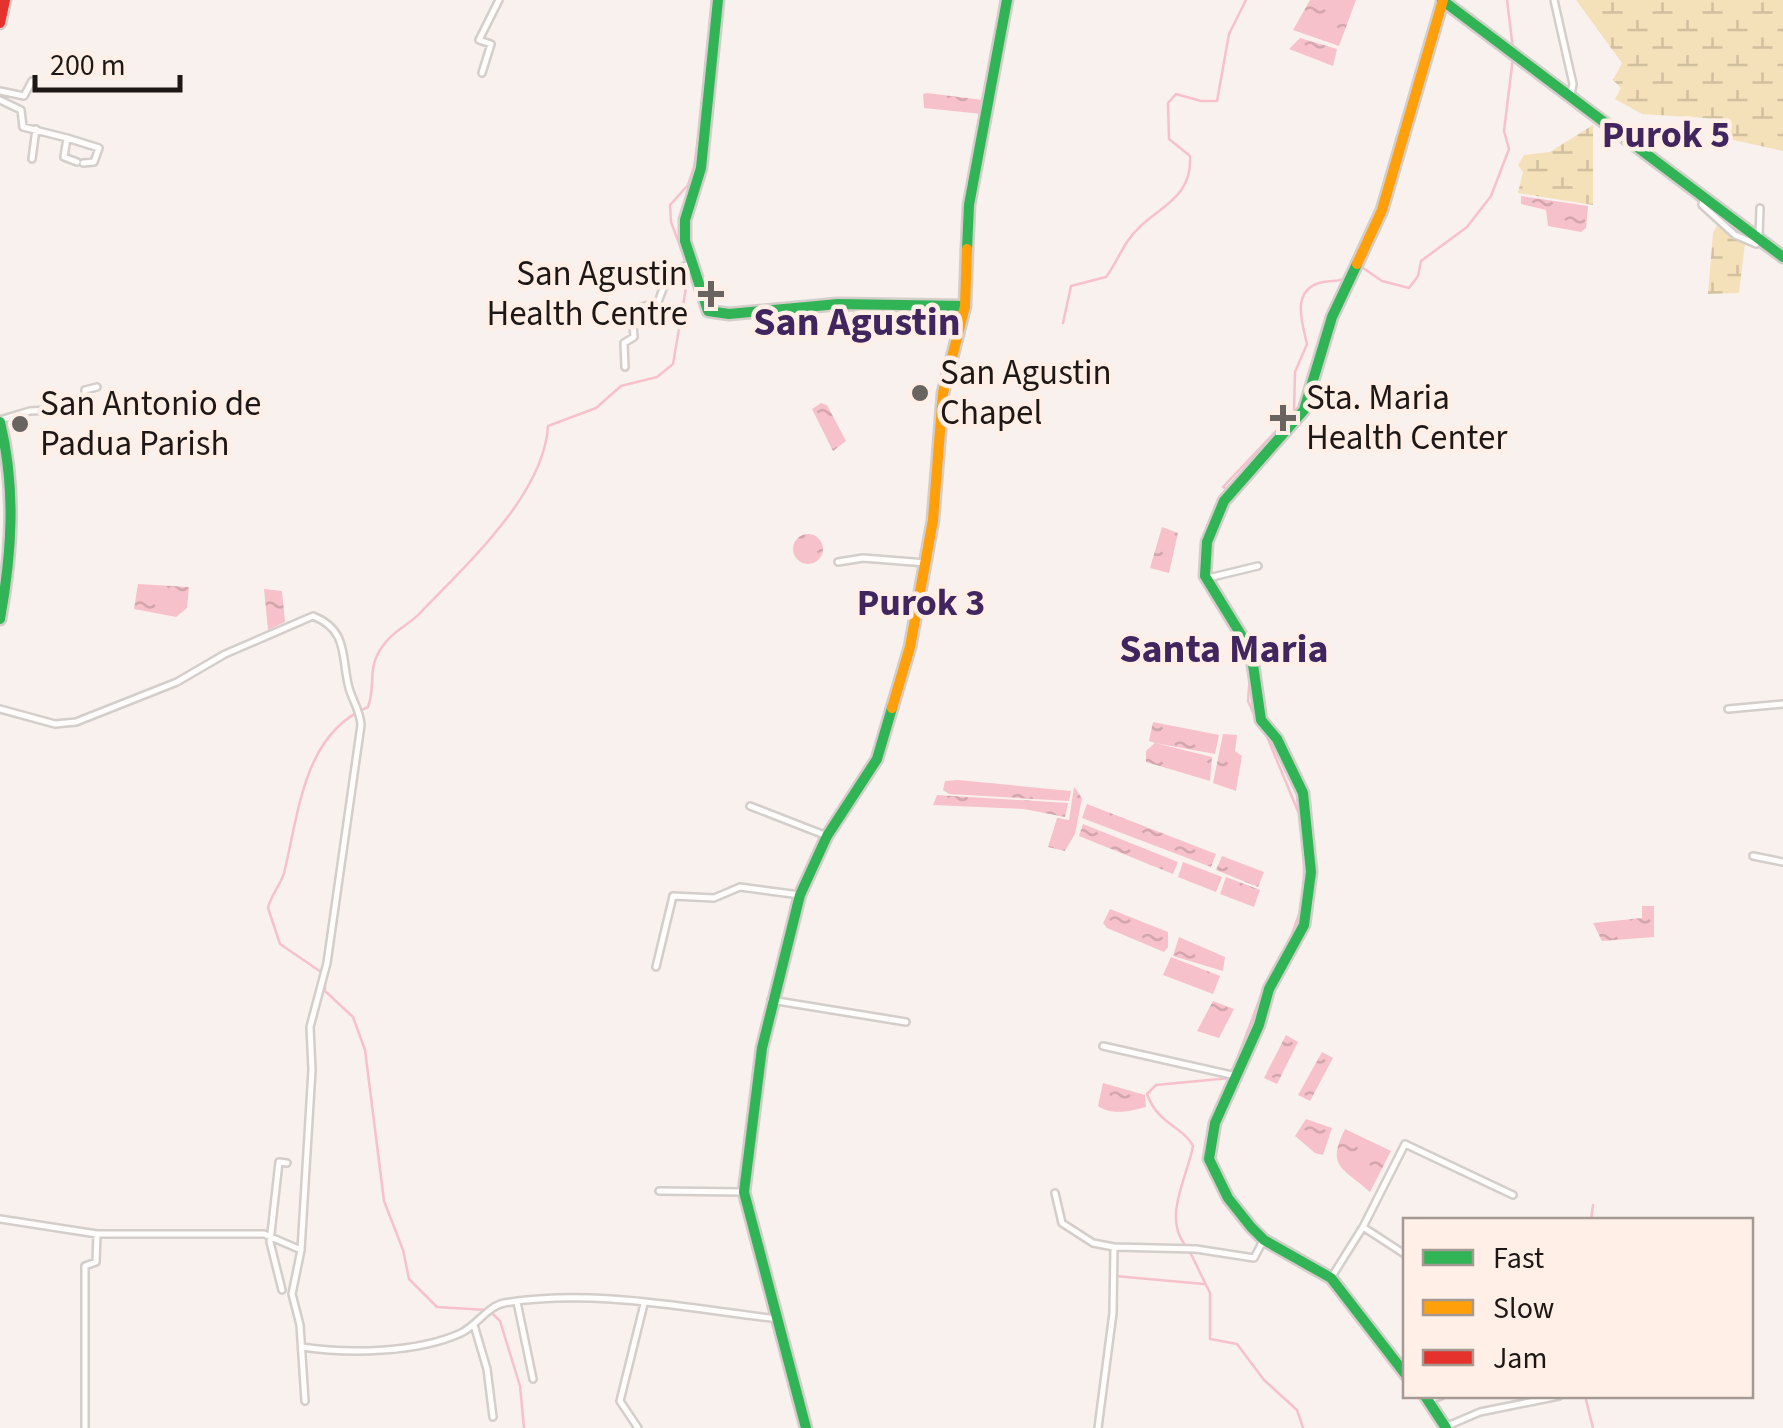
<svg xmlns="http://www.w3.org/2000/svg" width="1783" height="1428" font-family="'Source Sans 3',sans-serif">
  <defs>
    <pattern id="wetland-marsh" width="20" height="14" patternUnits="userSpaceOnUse" patternTransform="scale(2.5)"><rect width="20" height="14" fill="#f4e0b9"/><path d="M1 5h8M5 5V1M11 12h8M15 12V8" fill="none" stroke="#d1bf9e"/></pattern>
    <pattern id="water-ripples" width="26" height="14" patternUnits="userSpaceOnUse" patternTransform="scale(2.5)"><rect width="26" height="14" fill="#f7c1cb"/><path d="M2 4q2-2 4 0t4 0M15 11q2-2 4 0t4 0" fill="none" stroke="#d3a5ad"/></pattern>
  </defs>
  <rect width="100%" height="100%" fill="#f9f1ed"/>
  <path fill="url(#wetland-marsh)" d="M1576 0H1783V151L1724 138 1721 119 1642 114 1615 99 1621 88 1613 80 1622 63Z
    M1593 125V205L1518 193 1523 172 1518 165 1524 155 1550 152Z
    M1719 222 1745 243 1739 293 1708 294 1713 233Z"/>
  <path fill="url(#water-ripples)" d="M1310 0H1356L1339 46 1293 30Z
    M1300 38 1337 49 1333 66 1289 49Z
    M927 93 983 100 982 114 924 108 923 94Z
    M1521 196 1588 206 1586 228 1581 232 1548 226 1546 210 1521 204Z
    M821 403 827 405 846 441 833 451 812 409Z
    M1162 527 1178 533 1169 573 1150 568Z
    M793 549a15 15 0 1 1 30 0a15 15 0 1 1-30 0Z
    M138 584 189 587 187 608 176 617 134 609Z
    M264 589 282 591 285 622 268 630Z
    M1153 722 1219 735 1215 754 1155 743 1212 757 1210 781 1146 762V751L1155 743 1149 741Z
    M1223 734 1237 735 1235 751 1242 756 1236 791 1213 783Z
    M958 780 1071 791 1069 801 949 794 943 790 945 781Z
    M1074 787 1082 798 1075 834 1065 851 1048 847 1057 818 1069 820Z
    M937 795 1068 803 1065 817 1024 809 933 805Z
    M1087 804 1216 854 1211 867 1082 818Z
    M1083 824 1178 862 1173 874 1079 836Z
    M1222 856 1264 872 1258 887 1216 870Z
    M1183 862 1222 877 1216 892 1178 877Z
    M1226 877 1260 890 1254 907 1220 894Z
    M1642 906H1654V937L1602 941 1593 923 1642 918Z
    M1110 909 1168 932V947L1164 952 1107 928 1103 923Z
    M1179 937 1225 957 1223 971 1173 956Z
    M1171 957 1220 976 1213 994 1163 975Z
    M1213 1001 1234 1009 1219 1038 1197 1031Z
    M1286 1035 1298 1042 1277 1084 1264 1078Z
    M1322 1052 1333 1058 1310 1101 1298 1095Z
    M1103 1083 1145 1095 1146 1107C1131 1111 1112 1116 1098 1106Z
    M1306 1119 1332 1128 1323 1155 1315 1153 1295 1136Z
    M1345 1129 1391 1151 1370 1192C1342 1167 1326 1167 1345 1129Z"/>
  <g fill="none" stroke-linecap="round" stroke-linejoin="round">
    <path stroke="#f7c1cb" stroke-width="2.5" d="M1507 0 1513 49
      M1360 266 1382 281 1409 288 1418 276 1421 261 1467 227 1491 196 1509 149 1504 131 1513 57
      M1063 323 1071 286 1106 277C1115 265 1119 254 1127 242 1149 208 1193 204 1190 156L1169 139 1168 103 1176 94 1201 101H1217L1229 34 1246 0
      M1229 491 1223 487 1294 412 1295 372 1307 344C1302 322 1290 289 1323 282 1332 280 1338 282 1346 278
      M1250 673 1248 701 1257 721
      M1263 727 1302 821
      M1304 895V843
      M1286 951 1303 903
      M321 972 280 944 268 908C271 895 280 886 284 873 299 813 303 734 368 707 377 682 365 668 385 643 395 630 410 624 420 613 465 566 544 495 548 426L596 408 621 386 657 377 673 364 689 270 671 222 670 205 688 185 694 167 711 51 712 0
      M325 976V991L353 1017 365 1050 384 1201 403 1250 409 1279 437 1307 487 1310
      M1591 1220 1593 1205
      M1185 1245C1163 1217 1187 1178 1193 1146 1183 1126 1158 1125 1147 1094L1156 1085 1230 1078 1265 985 1277 967
      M1190 1252 1210 1293V1339L1237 1344 1264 1380 1297 1410 1303 1428
      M1115 1276 1204 1284
      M493 1314 500 1321 520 1386 524 1428
      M1585 1396 1593 1428"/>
    <g stroke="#d4cecb" stroke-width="10">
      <path id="street" d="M1554 0 1573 84 1571 95
        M482 73 491 44 479 40 499 0
        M0 91 24 96 32 81
        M0 100 21 110 23 127 67 138
        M32 159 36 129
        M77 162 64 157 67 138 99 148 94 162 83 163
        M1703 199 1702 205 1735 235 1756 244
        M1759 236 1760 208
        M625 367 624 343 634 337 632 310 658 302 664 286 682 277 684 266 692 264
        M0 420 30 411 84 408 85 390 97 387
        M838 562 863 558 926 563
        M1208 578 1258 566
        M0 709 55 724 76 722 177 682 225 654 313 616C349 630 341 658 349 688 353 702 360 710 361 725L327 963 310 1027 312 1070 301 1250 292 1294 300 1325 305 1401
        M1728 709 1783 704
        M750 806 827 836
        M1753 856 1783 862
        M656 967 673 896 714 898 740 887 800 895
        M771 1000 906 1022
        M1103 1046 1236 1076
        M659 1191 744 1192
        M1055 1193 1062 1223 1093 1243 1114 1247
        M0 1219 97 1234H264L301 1250
        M1363 1227 1405 1144 1513 1195
        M1331 1278 1363 1227 1406 1255
        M282 1290 270 1242 279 1162 287 1163
        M517 1302 533 1379
        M474 1325 487 1369 493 1417
        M302 1347C349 1354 417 1353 461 1333 476 1326 488 1306 504 1303 594 1288 690 1309 779 1319
        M1429 1400 1441 1396
        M1445 1427 1480 1412 1559 1396
        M85 1428V1266L96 1262 97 1234
        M638 1428 620 1401 644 1304
        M1098 1428 1113 1313 1114 1247 1196 1249 1254 1258 1263 1241"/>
    </g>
    <g stroke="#d4cecb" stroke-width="15">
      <path id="fast" d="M718 0 701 168 685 220V241L708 311 729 314 838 304 965 306
        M1442 0 1783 257
        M967 249 969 205 1007 0
        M1357 264 1332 317 1304 410 1224 501 1207 542 1205 576 1251 651 1261 720 1277 739 1303 793 1311 872 1304 925 1269 989 1259 1025 1215 1123 1209 1159 1228 1198 1251 1227 1264 1240 1331 1278 1406 1375
        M0 422C16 488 12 552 0 619
        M1425 1396 1446 1428
        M806 1428 744 1192 762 1048 800 895 827 836 877 759 892 708"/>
    </g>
    <g stroke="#d4cecb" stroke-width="15">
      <path id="slow" d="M1357 264 1382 210 1443 0
        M892 708 910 647 933 520 943 393 965 306 967 249"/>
    </g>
    <g stroke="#d4cecb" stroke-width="15">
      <path id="jam" d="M0 23 5 0"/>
    </g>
    <use href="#street" stroke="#fefdfc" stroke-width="5"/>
    <use href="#fast" stroke="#30b455" stroke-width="10"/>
    <use href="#slow" stroke="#ff9f0a" stroke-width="10"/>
    <use href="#jam" stroke="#e5322d" stroke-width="10"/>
  </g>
  <g fill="#6a6461" stroke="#ffefe7" stroke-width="4">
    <path d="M706 279h10v10h10v10h-10v10h-10v-10h-10v-10h10z"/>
    <circle cx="920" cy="393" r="10"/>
    <path d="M1278 403h10v10h10v10h-10v10h-10v-10h-10v-10h10z"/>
    <circle cx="20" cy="424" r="10"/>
  </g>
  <g text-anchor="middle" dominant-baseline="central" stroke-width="9" stroke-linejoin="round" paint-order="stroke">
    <g font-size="35" fill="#1d1815" stroke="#ffefe7" text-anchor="start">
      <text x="688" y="274" text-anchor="end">San Agustin<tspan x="688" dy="40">Health Centre</tspan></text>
      <text x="940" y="373">San Agustin<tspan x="940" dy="40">Chapel</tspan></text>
      <text x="1306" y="398">Sta. Maria<tspan x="1306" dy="40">Health Center</tspan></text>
      <text x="40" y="404">San Antonio de<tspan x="40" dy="40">Padua Parish</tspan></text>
    </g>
    <g font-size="38" font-weight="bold" fill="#42255e" stroke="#ffefe7">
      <text x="1666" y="135">Purok 5</text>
      <text x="921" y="603">Purok 3</text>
    </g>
    <g font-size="40" font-weight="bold" fill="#42255e" stroke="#ffefe7">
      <text x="857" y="322">San Agustin</text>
      <text x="1224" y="649">Santa Maria</text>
    </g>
  </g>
  <rect x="1403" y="1218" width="350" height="180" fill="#ffefe7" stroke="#a59993" stroke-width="2.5"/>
  <rect x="1423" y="1250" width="50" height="15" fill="#30b455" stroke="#a59993" stroke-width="2.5"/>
  <text x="1493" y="1268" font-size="30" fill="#1d1815">Fast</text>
  <rect x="1423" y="1300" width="50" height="15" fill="#ff9f0a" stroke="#a59993" stroke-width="2.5"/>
  <text x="1493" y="1318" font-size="30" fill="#1d1815">Slow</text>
  <rect x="1423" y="1350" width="50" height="15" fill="#e5322d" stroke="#a59993" stroke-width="2.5"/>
  <text x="1493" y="1368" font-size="30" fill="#1d1815">Jam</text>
  <path d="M35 75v15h145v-15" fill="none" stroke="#1d1815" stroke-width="5"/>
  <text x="50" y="75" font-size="30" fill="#1d1815" stroke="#ffefe7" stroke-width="8" paint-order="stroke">200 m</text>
</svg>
